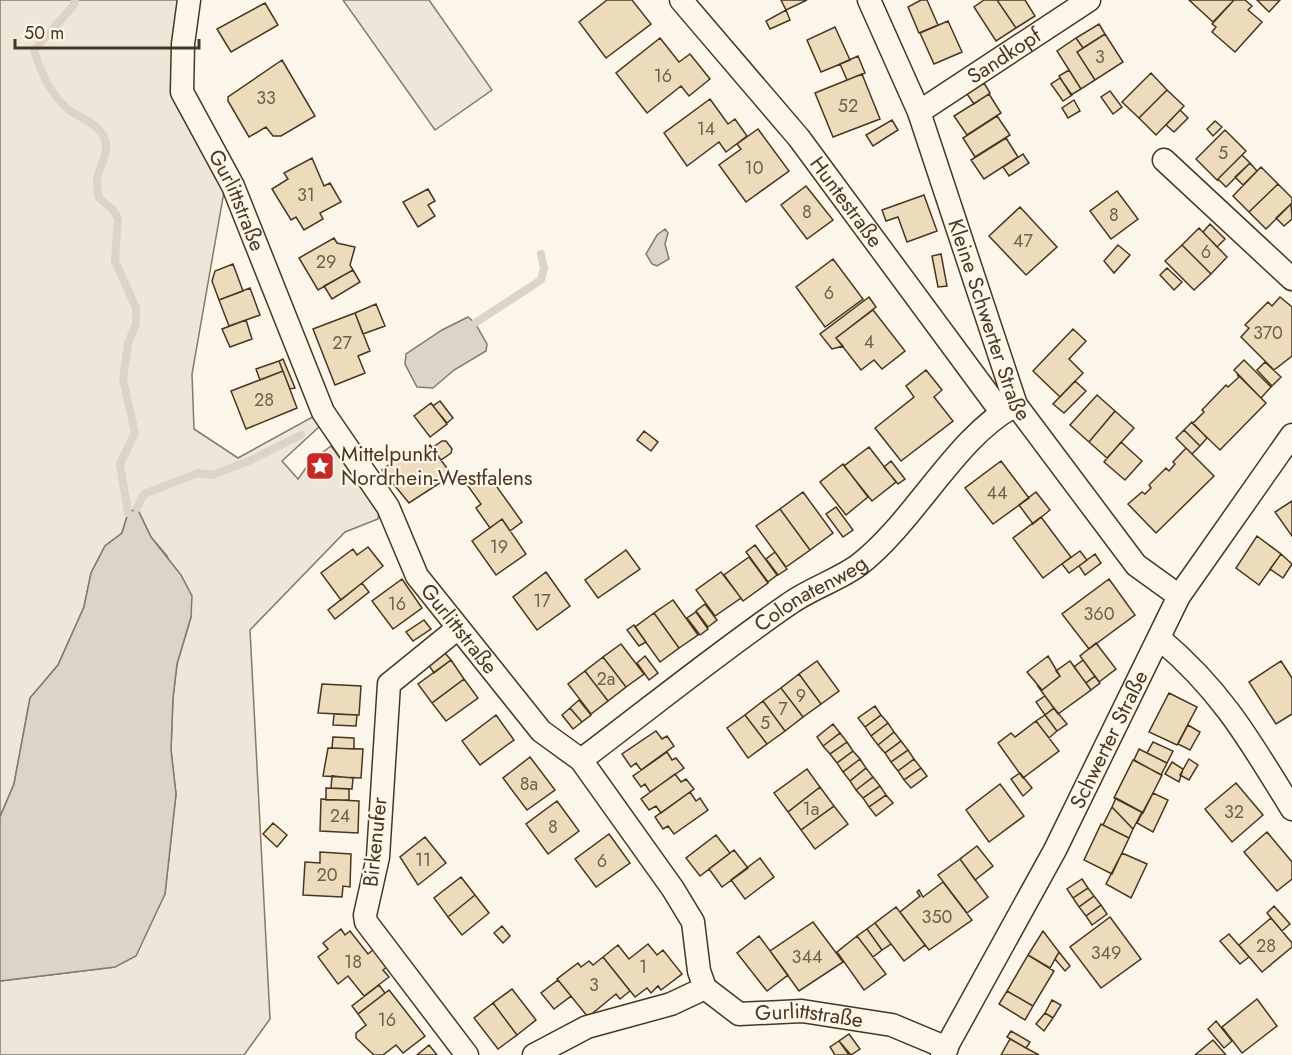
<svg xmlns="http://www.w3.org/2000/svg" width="1292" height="1055" font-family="Jost,sans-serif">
  <rect width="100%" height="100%" fill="#fbf6e9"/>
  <path fill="#ede6d9" stroke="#887966" stroke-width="1.5" d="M0 0H178L175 93 225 186 192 374 194 429 238 458 316 415 320 426 282 461 298 479 311 461 331 446 379 511 378 519 345 532 250 630 270 1019 244 1055H0V981L115 967 165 894 176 794 171 750 173 698 177 664 191 617 167 556 151 537 137 508 128 513 122 533 105 546 91 573 84 607 58 665 30 698 14 784 0 817Z
    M343 0H429L492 90 435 130Z"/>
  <path fill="#dcd4c6" stroke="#887966" stroke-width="1.5" d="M665 229 668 233 665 244 669 259 657 266 652 264 646 254 657 235Z
    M468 317 475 323 487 344 486 351 454 370 433 388 417 387 405 364 406 354 442 330Z
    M137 508 151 537 181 575 192 596 191 617 177 664 173 698 171 750 176 794 165 894 136 956 115 967 0 981V817L14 784 30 698 58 665 84 607 91 573 105 546 122 533 128 513Z"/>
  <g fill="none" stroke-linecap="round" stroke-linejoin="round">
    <path stroke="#dcd4c6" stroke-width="8" d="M75 0 73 6 34 50C40 71 51 95 69 110 80 118 95 122 103 135 112 152 99 164 97 180 96 186 98 192 99 198L112 209 118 218 115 261 136 308V324L128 343 123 379 135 433 120 464 128 513
      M475 323 541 280 544 268 541 254
      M137 508 144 494 198 473 212 475 249 461 301 435"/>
  </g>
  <path fill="#ecdcbc" stroke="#4a3520" stroke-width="1.5" d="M607 0H632L651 24 606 58 579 22Z
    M781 0H807L786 10Z
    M921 0H927L938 25 919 33 908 7Z
    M984 0H997L1016 28 996 41 974 7Z
    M997 0H1025L1035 16 1016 28Z
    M1189 0H1232L1233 1 1213 22Z
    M1245 0 1252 6 1248 10 1262 22 1235 52 1212 32 1216 27 1212 24 1234 0Z
    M1257 0H1280L1269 12Z
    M265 3 278 25 231 52 217 29Z
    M786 10 790 20 770 29 766 21Z
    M948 21 962 52 934 64 920 33Z
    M1099 24 1105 34 1083 48 1076 38Z
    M835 27 850 60 821 72 807 40Z
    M1105 34 1123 62 1095 80 1077 52Z
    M660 38 679 62 690 54 710 79 689 96 681 86 647 113 616 73Z
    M1076 38 1083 48 1077 52 1095 80 1081 89 1057 51Z
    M858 56 865 73 847 80 840 64Z
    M282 60 315 116 281 136H273L266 127 249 137 228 101V97Z
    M1069 70 1081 89 1071 95 1059 76Z
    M1151 73 1167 90 1139 118 1122 102Z
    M862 74 880 119 833 137 815 93Z
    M1060 78 1072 95 1063 101 1051 84Z
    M984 83 990 93 974 104 967 94Z
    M1167 90 1184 106 1156 135 1139 118Z
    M1110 91 1122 107 1113 114 1101 97Z
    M989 94 1001 113 967 135 954 116Z
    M710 99 728 124 735 119 747 136 726 152 719 142 687 166 664 133Z
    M1074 100 1080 111 1068 118 1062 108Z
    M1180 110 1188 118 1174 132 1166 125Z
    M997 116 1010 135 975 157 963 138Z
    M892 120 898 130 873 146 866 135Z
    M1215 121 1222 127 1213 136 1207 129Z
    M758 129 789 171 746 202 719 165 741 149 737 144Z
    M1225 130 1246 151 1217 180 1196 159Z
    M1006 138 1018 157 984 179 971 160Z
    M1023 154 1029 163 1009 176 1003 167Z
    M1242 155 1250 163 1226 187 1218 179Z
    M312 158 324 186 330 183 341 202 320 213 323 219 304 230 296 217 291 220 272 189 288 179 284 173Z
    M1250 163 1257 171 1243 185 1235 177Z
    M1261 167 1278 184 1249 212 1233 196Z
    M1278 184 1292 198V203L1266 229 1249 212Z
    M806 186 833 220 807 239 781 205Z
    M428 189 435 201 428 205 435 216 418 227 403 202Z
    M1117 191 1138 219 1111 239 1090 211Z
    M924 195 937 231 907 242 898 217 886 221 882 210Z
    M1291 204 1292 219 1284 226 1276 218Z
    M1020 207 1057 247 1026 275 989 236Z
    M1210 224 1225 239 1217 247 1203 232Z
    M1199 228 1227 257 1211 274 1182 245Z
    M334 238 337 243 355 247 350 265 353 270 318 290 299 258Z
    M1118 245 1130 255 1114 273 1104 261Z
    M1182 245 1211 274 1194 290 1165 261Z
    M941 254 947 286 938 287 932 256Z
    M833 259 863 299 825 327 796 287Z
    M233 264 243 291 219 300 212 281 215 271Z
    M1167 268 1182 282 1174 290 1160 275Z
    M353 270 360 282 332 299 324 286Z
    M250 288 260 315 229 326 219 300Z
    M869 297 876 307 836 338 843 346 832 349 820 334Z
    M1280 297 1292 307V356L1274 370 1241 337 1249 328 1245 325 1268 302 1272 306Z
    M376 304 385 326 363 334 355 313Z
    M873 310 905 351 882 369 874 360 861 370 836 338Z
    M355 313 370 351 358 356 365 373 335 385 313 329Z
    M246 320 252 339 230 347 222 329Z
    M1073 329 1086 341 1069 359 1083 373 1060 397 1033 371Z
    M283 359 295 388 290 389 279 361Z
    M1244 360 1271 387 1261 398 1234 370Z
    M279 361 283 371 260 380 256 369Z
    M1265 362 1281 377 1272 386 1257 370Z
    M926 370 942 390 934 397 953 421 901 461 875 428 914 397 906 386Z
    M283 371 297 408 246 429 231 391Z
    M1237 374 1266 403 1220 450 1191 422 1193 423 1204 412 1202 410 1226 385 1228 387 1239 377Z
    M1075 381 1086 391 1064 413 1053 404Z
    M1097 395 1115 411 1089 442 1070 425Z
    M440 401 453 418 447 423 433 406Z
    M431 403 447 424 430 437 414 416Z
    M1115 411 1134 428 1107 458 1089 442Z
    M1192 422 1207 438 1200 446 1184 430Z
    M1184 430 1200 446 1192 454 1176 438Z
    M644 431 658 442 651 451 637 440Z
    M442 441H446L452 449 451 453 441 460 432 448Z
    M1121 442 1142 461 1125 480 1104 462Z
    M430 445 452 475 409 503 382 470 408 451 413 458Z
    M869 447 896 482 872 501 844 466Z
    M1186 448 1214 476 1156 533 1128 504 1142 492 1145 494 1151 488 1149 485 1166 468 1169 471 1175 464 1173 462Z
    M891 461 905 479 898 484 884 467Z
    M1001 461 1029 498 993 524 965 488Z
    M843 464 868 497 846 515 820 482Z
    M487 473 522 522 510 531 502 519 490 528 476 508 481 504 468 486Z
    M803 492 833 533 810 550 780 509Z
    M1036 492 1050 510 1033 524 1019 505Z
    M1292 501V536L1275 512Z
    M836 507 853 530 843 537 826 514Z
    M780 509 810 550 786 567 756 526Z
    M1041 517 1071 557 1043 578 1013 538Z
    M502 519 526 554 496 575 472 541Z
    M1257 536 1281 554 1259 585 1236 568Z
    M755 545 777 575 768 582 746 552Z
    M368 547 383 566 341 600 321 573 353 549 357 555Z
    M626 550 640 569 598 598 585 580Z
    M1080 551 1087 560 1069 573 1062 564Z
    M775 552 787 569 778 575 766 559Z
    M1095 554 1101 563 1085 575 1079 566Z
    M1281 554 1292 564 1283 578 1270 569Z
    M749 557 768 583 743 601 724 575Z
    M546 572 570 606 537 630 513 597Z
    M721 572 741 598 715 616 696 590Z
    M402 579 422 608 393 629 372 601Z
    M1109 579 1135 615 1089 649 1062 614Z
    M362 583 369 592 335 619 328 610Z
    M673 600 698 635 679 648 654 613Z
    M705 604 717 620 708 627 696 611Z
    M696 612 708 629 700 635 687 618Z
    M654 613 679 648 660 662 635 627Z
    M424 620 431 629 413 641 406 632Z
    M634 625 646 642 639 646 627 630Z
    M1096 643 1116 669 1099 682 1080 656Z
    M621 644 644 674 626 687 603 657Z
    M444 652 451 660 434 673 428 664Z
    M645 656 658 673 649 680 637 663Z
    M1048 656 1060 676 1042 690 1027 672Z
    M603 657 626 687 608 701 585 671Z
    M451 660 464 679 432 703 418 684Z
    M1083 660 1095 676 1086 683 1074 667Z
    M817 661 839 691 821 704 799 674Z
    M1070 661 1091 690 1058 714 1037 685 1042 690 1060 676 1056 671Z
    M1281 661 1292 678V714L1276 724 1249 682Z
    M585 671 608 701 591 714 568 684Z
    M799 674 821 704 803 717 781 688Z
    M1095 676 1100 683 1091 690 1086 683Z
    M464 679 478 698 446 721 432 703Z
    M322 684 361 686 359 715 318 713Z
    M781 688 803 717 785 731 763 701Z
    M1169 693 1197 707 1177 745 1149 732Z
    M1045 696 1054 708 1045 715 1036 702Z
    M579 700 591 715 582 722 570 708Z
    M763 701 785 731 767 744 745 715Z
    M875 706 881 715 865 727 858 718Z
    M570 708 582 722 573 729 562 715Z
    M1054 708 1067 724 1057 731 1045 715Z
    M334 714 357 715 356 726 333 725Z
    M496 715 514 740 480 765 462 741Z
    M745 715 767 744 748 758 727 728Z
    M881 715 888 723 871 736 865 727Z
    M1045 715 1057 731 1049 738 1036 721Z
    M1036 721 1059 751 1023 778 998 743 1011 733 1015 737Z
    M888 723 894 732 878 745 871 736Z
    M833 724 840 733 823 746 817 737Z
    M1188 725 1200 732 1190 750 1178 744Z
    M656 731 662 739 667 736 674 746 641 770 636 763 631 767 622 754Z
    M894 732 901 741 885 753 878 745Z
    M840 733 847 742 830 754 823 746Z
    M333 737 354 738V749L332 748Z
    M901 741 908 750 891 762 885 753Z
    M847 742 853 751 837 763 830 754Z
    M1153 742 1173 751 1167 763 1147 753Z
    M328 748 363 749 361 778 323 776Z
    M1139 749 1167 763 1161 775 1134 760Z
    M908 750 914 759 898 771 891 762Z
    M853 751 860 759 843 772 837 763Z
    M667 752 672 760 676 758 684 768 650 792 645 784 641 787 633 776Z
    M530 757 555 790 527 810 503 778Z
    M860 759 866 768 850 781 843 772Z
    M914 759 921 768 904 780 898 771Z
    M1189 759 1198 765 1189 780 1180 775Z
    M1133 760 1162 775 1143 813 1114 798Z
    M1172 762 1183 769 1179 782 1165 774Z
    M866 768 873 777 856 790 850 781Z
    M921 768 927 776 911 788 904 780Z
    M807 769 820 787 788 812 774 793Z
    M1020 773 1032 788 1023 796 1011 779Z
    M675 774 681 782 686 779 694 789 661 813 656 806 649 810 641 799Z
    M332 776 353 778 352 789 331 788Z
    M873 777 880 786 863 798 856 790Z
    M1236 783 1263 815 1232 842 1205 809Z
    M1000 784 1024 816 989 842 966 810Z
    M880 786 886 795 869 807 863 798Z
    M820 787 834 806 801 830 788 812Z
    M326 788 349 789V800H326Z
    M690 792 696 801 700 798 708 810 674 834 668 826 663 829 655 817Z
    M1153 793 1168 800 1153 832 1137 823Z
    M886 795 893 803 876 816 869 807Z
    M1116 798 1142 812 1133 829 1112 807Z
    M321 799 359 801 358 833 320 831Z
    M557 801 579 831 548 854 526 824Z
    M834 806 848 824 815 849 801 830Z
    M1112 807 1133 829 1129 838 1103 825Z
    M273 823 287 835 277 847 263 834Z
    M1101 824 1129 838 1112 874 1084 860Z
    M1267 832 1292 862V879L1277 891 1244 852Z
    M609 834 630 863 596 887 575 859Z
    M716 835 730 853 700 876 686 858Z
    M425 837 446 863 418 885 400 857Z
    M977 846 993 866 975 880 960 859Z
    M734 850 748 868 722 887 709 869Z
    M320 852 351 854 350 887 343 886 342 897 303 895 305 862 320 863Z
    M1122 853 1147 864 1131 898 1106 884Z
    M760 858 774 877 745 899 731 880Z
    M960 859 988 897 967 913 938 875Z
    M461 877 475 895 448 917 434 898Z
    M1082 879 1088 888 1073 898 1067 889Z
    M943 882 972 920 929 950 900 912 920 896 917 892 919 890 923 897Z
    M1088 888 1094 896 1079 907 1073 898Z
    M475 895 489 913 462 935 448 917Z
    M1094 896 1101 905 1086 916 1079 907Z
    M1101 905 1107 914 1092 925 1086 916Z
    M1274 906 1290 924 1282 931 1267 913Z
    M896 907 925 945 904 961 875 923Z
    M1110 917 1141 959 1101 988 1070 947Z
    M1271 918 1292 943V947L1262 972 1239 945Z
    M813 922 843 962 799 991 770 951Z
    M875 923 891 944 882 950 867 929Z
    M502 926 510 936 503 943 494 933Z
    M341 929 345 935 350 931 368 954 374 949 388 966 383 970 389 977 364 996 348 976 338 984 318 957 328 949 323 943Z
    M867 929 882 950 873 957 857 936Z
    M1043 931 1059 952 1050 968 1028 955Z
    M1229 934 1249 957 1240 964 1220 941Z
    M759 936 788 975 767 991 737 953Z
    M857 936 886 974 864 990 837 952Z
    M648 944 657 955 663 950 682 974 661 990 658 986 651 993 647 988 635 997 603 957 618 945 629 959Z
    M1059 952 1070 966 1065 971 1055 959Z
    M1028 955 1054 971 1033 1006 1007 991Z
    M603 957 630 991 620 999 616 994 588 1017 557 979 578 963 581 967 589 961 593 965Z
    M558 980 571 996 554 1009 541 993Z
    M379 985 385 993 358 1014 352 1006Z
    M512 989 536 1020 517 1035 493 1003Z
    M389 990 425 1036 403 1053 396 1045 383 1055H374L356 1038V1033L366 1025 358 1014Z
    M1007 991 1033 1006 1025 1020 999 1004Z
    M1257 999 1277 1026 1242 1053 1222 1027Z
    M1052 1000 1061 1005 1053 1018 1045 1013Z
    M493 1003 517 1035 498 1049 474 1018Z
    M1045 1013 1053 1018 1044 1031 1036 1024Z
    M1216 1021 1232 1041 1224 1048 1208 1029Z
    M1011 1031 1030 1042 1026 1048 1007 1037Z
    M849 1034 860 1049 851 1055 839 1041Z
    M1010 1039 1026 1048 1039 1055H1001Z
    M1213 1040 1226 1055H1195Z
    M839 1041 849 1055H835L830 1047Z
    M429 1045 437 1055H417Z"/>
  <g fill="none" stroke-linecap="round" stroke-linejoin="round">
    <g stroke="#4a3520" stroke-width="25">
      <g id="minor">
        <path id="s1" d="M189 0 183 44 182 92 233 186 323 412 388 507 417 576 541 731 581 760 673 889 693 922 699 971 705 988 739 1014 802 1011 892 1025 947 1048"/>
        <path id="s2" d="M681 0 799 138 1002 413"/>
        <path id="s3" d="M869 0 919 112 1016 405 1136 565 1179 596"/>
        <path id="s4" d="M919 112 1089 0"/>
        <path d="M1164 160 1292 279"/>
        <path d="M458 628 389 684 378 857 365 915 366 922 467 1055"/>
        <path d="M1160 639C1222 691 1250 741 1292 809"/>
        <path id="s5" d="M581 760C650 708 718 653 789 604 811 588 839 580 860 564 916 520 957 435 1016 405"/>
        <path d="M534 1055 587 1027 671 1004 705 988"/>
        <path id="s6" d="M942 1055 1055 850 1179 596 1292 435"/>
      </g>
    </g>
    <use href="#minor" stroke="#fbf6e9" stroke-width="22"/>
  </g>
  <defs>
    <g id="sight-square" transform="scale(1.5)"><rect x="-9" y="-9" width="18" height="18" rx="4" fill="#c62828" stroke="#fbf6e9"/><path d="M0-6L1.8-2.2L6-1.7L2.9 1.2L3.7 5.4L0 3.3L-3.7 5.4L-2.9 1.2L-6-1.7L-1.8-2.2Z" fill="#fff"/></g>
  </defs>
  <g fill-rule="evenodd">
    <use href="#sight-square" x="320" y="466"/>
  </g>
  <g text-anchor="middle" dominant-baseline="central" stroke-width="4.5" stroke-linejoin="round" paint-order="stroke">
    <g font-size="18" fill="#725f47">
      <text x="1100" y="57">3</text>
      <text x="663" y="76">16</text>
      <text x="266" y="98">33</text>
      <text x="848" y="106">52</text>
      <text x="706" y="129">14</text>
      <text x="1223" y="153">5</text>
      <text x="754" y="168">10</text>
      <text x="306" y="195">31</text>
      <text x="807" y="212">8</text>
      <text x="1114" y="215">8</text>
      <text x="1023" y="241">47</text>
      <text x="1206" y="252">6</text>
      <text x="326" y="262">29</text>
      <text x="829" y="293">6</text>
      <text x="1268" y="333">370</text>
      <text x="869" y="342">4</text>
      <text x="342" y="343">27</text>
      <text x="264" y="400">28</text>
      <text x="997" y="493">44</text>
      <text x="499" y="547">19</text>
      <text x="542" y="601">17</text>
      <text x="397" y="604">16</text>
      <text x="1099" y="614">360</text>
      <text x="606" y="679">2a</text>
      <text x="801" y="696">9</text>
      <text x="783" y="709">7</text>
      <text x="765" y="723">5</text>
      <text x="529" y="784">8a</text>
      <text x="811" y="809">1a</text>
      <text x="1234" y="812">32</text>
      <text x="340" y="816">24</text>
      <text x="553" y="827">8</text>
      <text x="423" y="860">11</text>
      <text x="602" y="861">6</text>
      <text x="327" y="875">20</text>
      <text x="937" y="917">350</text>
      <text x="1266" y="946">28</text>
      <text x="1106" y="953">349</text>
      <text x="807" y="957">344</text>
      <text x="353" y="962">18</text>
      <text x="643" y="967">1</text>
      <text x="594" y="985">3</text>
      <text x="387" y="1020">16</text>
    </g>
    <g font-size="21" fill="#4a3520" stroke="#fbf6e9">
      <text stroke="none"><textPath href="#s4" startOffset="102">Sandkopf</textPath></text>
      <text stroke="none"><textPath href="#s1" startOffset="214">Gurlittstraße</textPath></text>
      <text stroke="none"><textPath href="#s2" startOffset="261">Huntestraße</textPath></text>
      <text stroke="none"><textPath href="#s3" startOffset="342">Kleine Schwerter Straße</textPath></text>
      <text stroke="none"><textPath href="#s5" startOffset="284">Colonatenweg</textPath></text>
      <text stroke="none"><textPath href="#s1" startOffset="700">Gurlittstraße</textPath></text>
      <text stroke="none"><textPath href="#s6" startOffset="357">Schwerter Straße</textPath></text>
      <text transform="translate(375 842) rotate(-84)">Birkenufer</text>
      <text stroke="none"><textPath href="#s1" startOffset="1258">Gurlittstraße</textPath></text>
    </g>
    <g font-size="21" fill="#4a3520" stroke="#fbf6e9" text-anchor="start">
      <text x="341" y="454">Mittelpunkt<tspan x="341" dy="24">Nordrhein-Westfalens</tspan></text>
    </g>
  </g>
  <path d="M15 39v9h184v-9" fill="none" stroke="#4a3520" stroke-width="3"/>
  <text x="24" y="39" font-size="18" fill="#4a3520" stroke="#fbf6e9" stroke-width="4.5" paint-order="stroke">50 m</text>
</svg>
